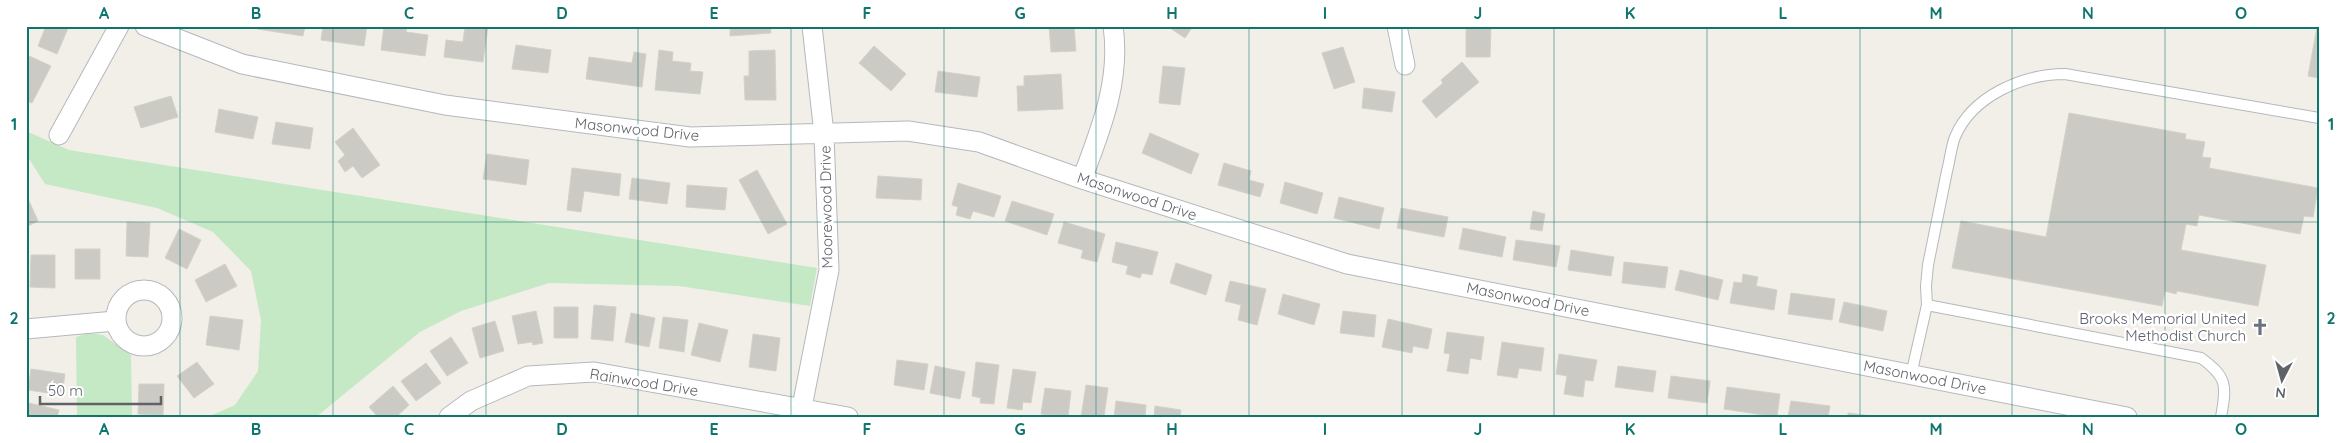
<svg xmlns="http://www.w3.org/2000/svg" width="2345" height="443" font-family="Quicksand,sans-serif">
  <rect width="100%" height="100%" fill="#f1efe8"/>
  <path fill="#c5e8c5" d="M26 131 69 150 817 268 810 306 679 286 549 283 461 311 420 332 316 417H208L235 405 258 371 261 320 251 271 213 232 157 208 45 184 26 154Z
    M89 333 103 335 131 355 132 417H77L76 337Z"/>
  <path fill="#cccac5" stroke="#d6d1c6" d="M46 26H69L57 54 38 46Z
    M258 26H305L303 36 257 29Z
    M323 26H367L364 46 321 40Z
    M384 26H407L406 32 428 35 425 56 381 50Z
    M465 26H488L483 62 444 57 446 40 463 42Z
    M730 26H770L771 33 730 36Z
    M1049 26H1074L1076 51 1051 52Z
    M1167 26H1193L1185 38Z
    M1466 26H1491L1490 57H1466Z
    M2317 27H2319V78L2308 76Z
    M516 45 551 50 548 73 512 69Z
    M874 46 906 74 891 91 859 63Z
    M1343 47 1355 82 1334 89 1322 53Z
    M659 50 673 52 672 61 691 63 690 71 703 72 700 94 655 90Z
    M775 50 776 100H745L744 76H749V51Z
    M634 52 646 54 642 87 586 79 589 57 632 63Z
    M27 55 51 66 32 103 26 101Z
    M1462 62 1479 82 1436 118 1422 101 1443 83 1441 80Z
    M1163 66 1185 68 1180 105 1159 103Z
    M938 71 980 77 977 97 935 92Z
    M1061 74 1063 109 1018 111 1017 86H1024V76Z
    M1364 88 1395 92 1392 112 1362 108Z
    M171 96 178 117 141 128 134 107Z
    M219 109 258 117 253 139 215 132Z
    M2069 113 2186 134 2185 139 2205 142 2202 157 2211 158 2209 168 2318 188 2313 217 2304 216 2300 234 2199 215 2197 226 2186 224 2181 250 2266 265 2258 306 2177 291 2176 294 2165 291 2162 306 1952 268 1961 221 2046 237Z
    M276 122 313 128 310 149 272 144Z
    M353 128 380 165 362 178 353 166 345 172 338 161 345 155 335 142Z
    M1150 133 1199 154 1191 174 1142 153Z
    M487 154 529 160 526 185 483 179Z
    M1224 163 1251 171 1249 180 1264 184 1260 197 1218 185Z
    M572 168 621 174 619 196 584 191 581 212 567 210Z
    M757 170 787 224 768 234 739 180Z
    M878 176 922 179 921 200 876 198Z
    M632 178 670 183 667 204 629 199Z
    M1285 182 1323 193 1317 214 1280 203Z
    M958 183 1001 196 994 217 973 211 970 219 956 215 958 207 952 205Z
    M687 185 727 188 725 210 686 207Z
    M1339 197 1384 208 1379 229 1334 218Z
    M29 201 38 221 26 227V202Z
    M1012 201 1054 214 1047 235 1005 221Z
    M1401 208 1448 217 1444 237 1397 228Z
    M1533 211 1545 214 1542 231 1530 229Z
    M127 222 150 223 148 257 126 256Z
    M1064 222 1105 234 1097 262 1081 258 1083 250 1058 243Z
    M1463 228 1506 237 1502 257 1459 249Z
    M179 229 201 240 187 269 165 258Z
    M1516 240 1560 246 1556 267 1513 260Z
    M1116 242 1158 252 1152 275 1142 273 1140 278 1126 274 1128 266 1112 262Z
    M75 249H100V279H75Z
    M1571 250 1614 257 1611 276 1568 270Z
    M31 255H55V288L30 287Z
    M1624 262 1668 267 1665 288 1622 283Z
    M1176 263 1212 275 1206 295 1170 283Z
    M225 264 237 286 206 302 195 280Z
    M1680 270 1723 280 1718 300 1675 290Z
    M1743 274 1758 277 1756 286 1777 290 1774 310 1730 303 1734 282 1742 283Z
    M1230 281 1266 289 1257 325 1238 320 1241 305 1225 301Z
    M1791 293 1835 299 1832 320 1788 314Z
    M1283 294 1320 304 1314 325 1278 314Z
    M1844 302 1887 311 1883 331 1839 322Z
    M594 305 616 307 613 341 591 339Z
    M554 307H578V338H554Z
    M536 311 543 343 533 345 532 342 518 344 512 316Z
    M1343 311 1376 315 1374 337 1340 333Z
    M631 313 655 318 649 347 625 342Z
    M210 316 243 320 239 350 206 345Z
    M663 317 688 320 684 352 659 348Z
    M1388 319 1432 329 1428 349 1413 346 1412 353 1382 347Z
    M495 321 504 351 480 358 472 328Z
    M699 323 728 330 720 362 691 355Z
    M1447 332 1484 337 1481 360 1470 358 1468 374 1447 371 1450 354 1444 353Z
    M753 334 780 338 776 371 749 367Z
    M451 337 468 363 447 376 430 351Z
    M1502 342 1544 348 1541 371 1519 368 1517 378 1497 375Z
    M1559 354 1597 360 1593 381 1585 380 1583 397 1564 394 1567 376 1556 374Z
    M897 360 928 364 924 390 894 385Z
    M197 362 214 384 194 398 177 376Z
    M976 362 999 365 994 404 980 403 981 398 972 396Z
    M426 363 441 383 416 401 401 381Z
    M935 366 965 372 960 399 930 393Z
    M1618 366 1656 371 1653 392 1615 387Z
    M31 369 65 374 62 395 28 390Z
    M1013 369 1036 372 1031 403 1023 402 1022 410 1007 408Z
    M1671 376 1710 381 1707 403 1668 398Z
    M139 384H164L163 415 138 414Z
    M1086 385 1108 388 1104 417H1081Z
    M393 386 409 405 396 417H378L369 407Z
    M1727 387 1780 394 1777 417 1724 409Z
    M1045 388 1071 391 1068 417 1041 414Z
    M1116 401 1146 405 1145 417H1114Z
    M1791 401 1830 406 1828 417H1788Z
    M29 403 59 410 57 417H26Z
    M1155 406 1181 410 1180 417H1154Z
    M1848 413 1880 417H1848Z"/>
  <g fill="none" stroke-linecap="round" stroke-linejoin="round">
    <g stroke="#b5b8bc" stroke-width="12">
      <path id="lane" d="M1927 305 2201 358C2227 377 2227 385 2221 417
        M1911 375 1927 305 1926 286 1928 265C1934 234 1941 202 1947 171 1950 160 1951 147 1955 137 1972 96 2023 74 2065 74L2319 118"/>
    </g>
    <g stroke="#b5b8bc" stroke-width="21">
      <path id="street" d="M145 26 242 64 445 105 690 137 908 131 979 142 1082 179 1347 264 2127 417
        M1397 26 1405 65
        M59 135 119 26
        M1082 179C1101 129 1121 80 1113 26
        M116 318a28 28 0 1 1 56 0a28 28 0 1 1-56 0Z
        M26 329 115 321
        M449 417 471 401 528 376 594 372 848 417
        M800 417 829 270 824 134 812 26"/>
    </g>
    <use href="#lane" stroke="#fff" stroke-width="10"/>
    <use href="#street" stroke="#fff" stroke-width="19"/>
  </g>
  <path fill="none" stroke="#0f766e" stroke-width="1" stroke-opacity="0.55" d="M180 26V417M333 26V417M486 26V417M638 26V417M791 26V417M944 26V417M1096 26V417M1249 26V417M1402 26V417M1554 26V417M1707 26V417M1860 26V417M2012 26V417M2165 26V417M26 222H2319"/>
  <defs>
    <g id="church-bare" transform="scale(1.35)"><path d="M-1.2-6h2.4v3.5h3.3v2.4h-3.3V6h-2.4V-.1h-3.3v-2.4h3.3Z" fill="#6b7280" stroke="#fff" stroke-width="2.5" paint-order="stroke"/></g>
  </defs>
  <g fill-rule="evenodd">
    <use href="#church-bare" x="2260" y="327"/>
  </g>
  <g text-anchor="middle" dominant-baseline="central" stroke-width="5" stroke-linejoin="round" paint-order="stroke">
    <g font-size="15" fill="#5f6368" stroke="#fff">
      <text transform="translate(637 129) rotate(6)">Masonwood Drive</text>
      <text transform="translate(1137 196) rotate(18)">Masonwood Drive</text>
      <text transform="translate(826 207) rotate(-91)">Moorewood Drive</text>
      <text transform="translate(1528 299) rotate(11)">Masonwood Drive</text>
      <text transform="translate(1925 377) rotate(11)">Masonwood Drive</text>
      <text transform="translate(644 382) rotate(9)">Rainwood Drive</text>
    </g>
    <g font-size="15" fill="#5b616d" stroke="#fff" text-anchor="end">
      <text x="2246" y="318">Brooks Memorial United<tspan x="2246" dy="17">Methodist Church</tspan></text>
    </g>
  </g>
  <rect width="2345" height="443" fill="none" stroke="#ffffff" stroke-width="55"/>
  <g transform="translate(2282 380) rotate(186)" stroke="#ffffff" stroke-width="4" paint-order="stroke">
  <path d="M0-4L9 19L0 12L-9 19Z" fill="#5f6368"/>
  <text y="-8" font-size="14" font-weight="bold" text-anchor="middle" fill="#5f6368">N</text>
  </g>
  <path d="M40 396v8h121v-8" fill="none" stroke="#5f6368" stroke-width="2.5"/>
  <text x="48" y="396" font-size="15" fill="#5f6368" stroke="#ffffff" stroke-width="4" paint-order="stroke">50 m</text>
  <rect x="28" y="28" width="2290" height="388" fill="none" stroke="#0f766e" stroke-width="2"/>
  <g font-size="16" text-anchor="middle" font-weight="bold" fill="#0f766e">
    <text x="104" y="19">A</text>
    <text x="256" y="19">B</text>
    <text x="409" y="19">C</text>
    <text x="562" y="19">D</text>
    <text x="714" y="19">E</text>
    <text x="867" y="19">F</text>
    <text x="1020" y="19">G</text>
    <text x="1172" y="19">H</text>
    <text x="1325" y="19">I</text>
    <text x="1478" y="19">J</text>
    <text x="1630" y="19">K</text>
    <text x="1783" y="19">L</text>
    <text x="1936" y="19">M</text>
    <text x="2088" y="19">N</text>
    <text x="2241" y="19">O</text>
    <text x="14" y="130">1</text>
    <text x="2331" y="130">1</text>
    <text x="14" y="324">2</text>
    <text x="2331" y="324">2</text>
    <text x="104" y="435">A</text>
    <text x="256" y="435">B</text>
    <text x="409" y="435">C</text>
    <text x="562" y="435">D</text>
    <text x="714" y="435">E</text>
    <text x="867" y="435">F</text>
    <text x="1020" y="435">G</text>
    <text x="1172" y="435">H</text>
    <text x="1325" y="435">I</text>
    <text x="1478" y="435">J</text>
    <text x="1630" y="435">K</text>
    <text x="1783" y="435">L</text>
    <text x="1936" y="435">M</text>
    <text x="2088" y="435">N</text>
    <text x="2241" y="435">O</text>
  </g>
</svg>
